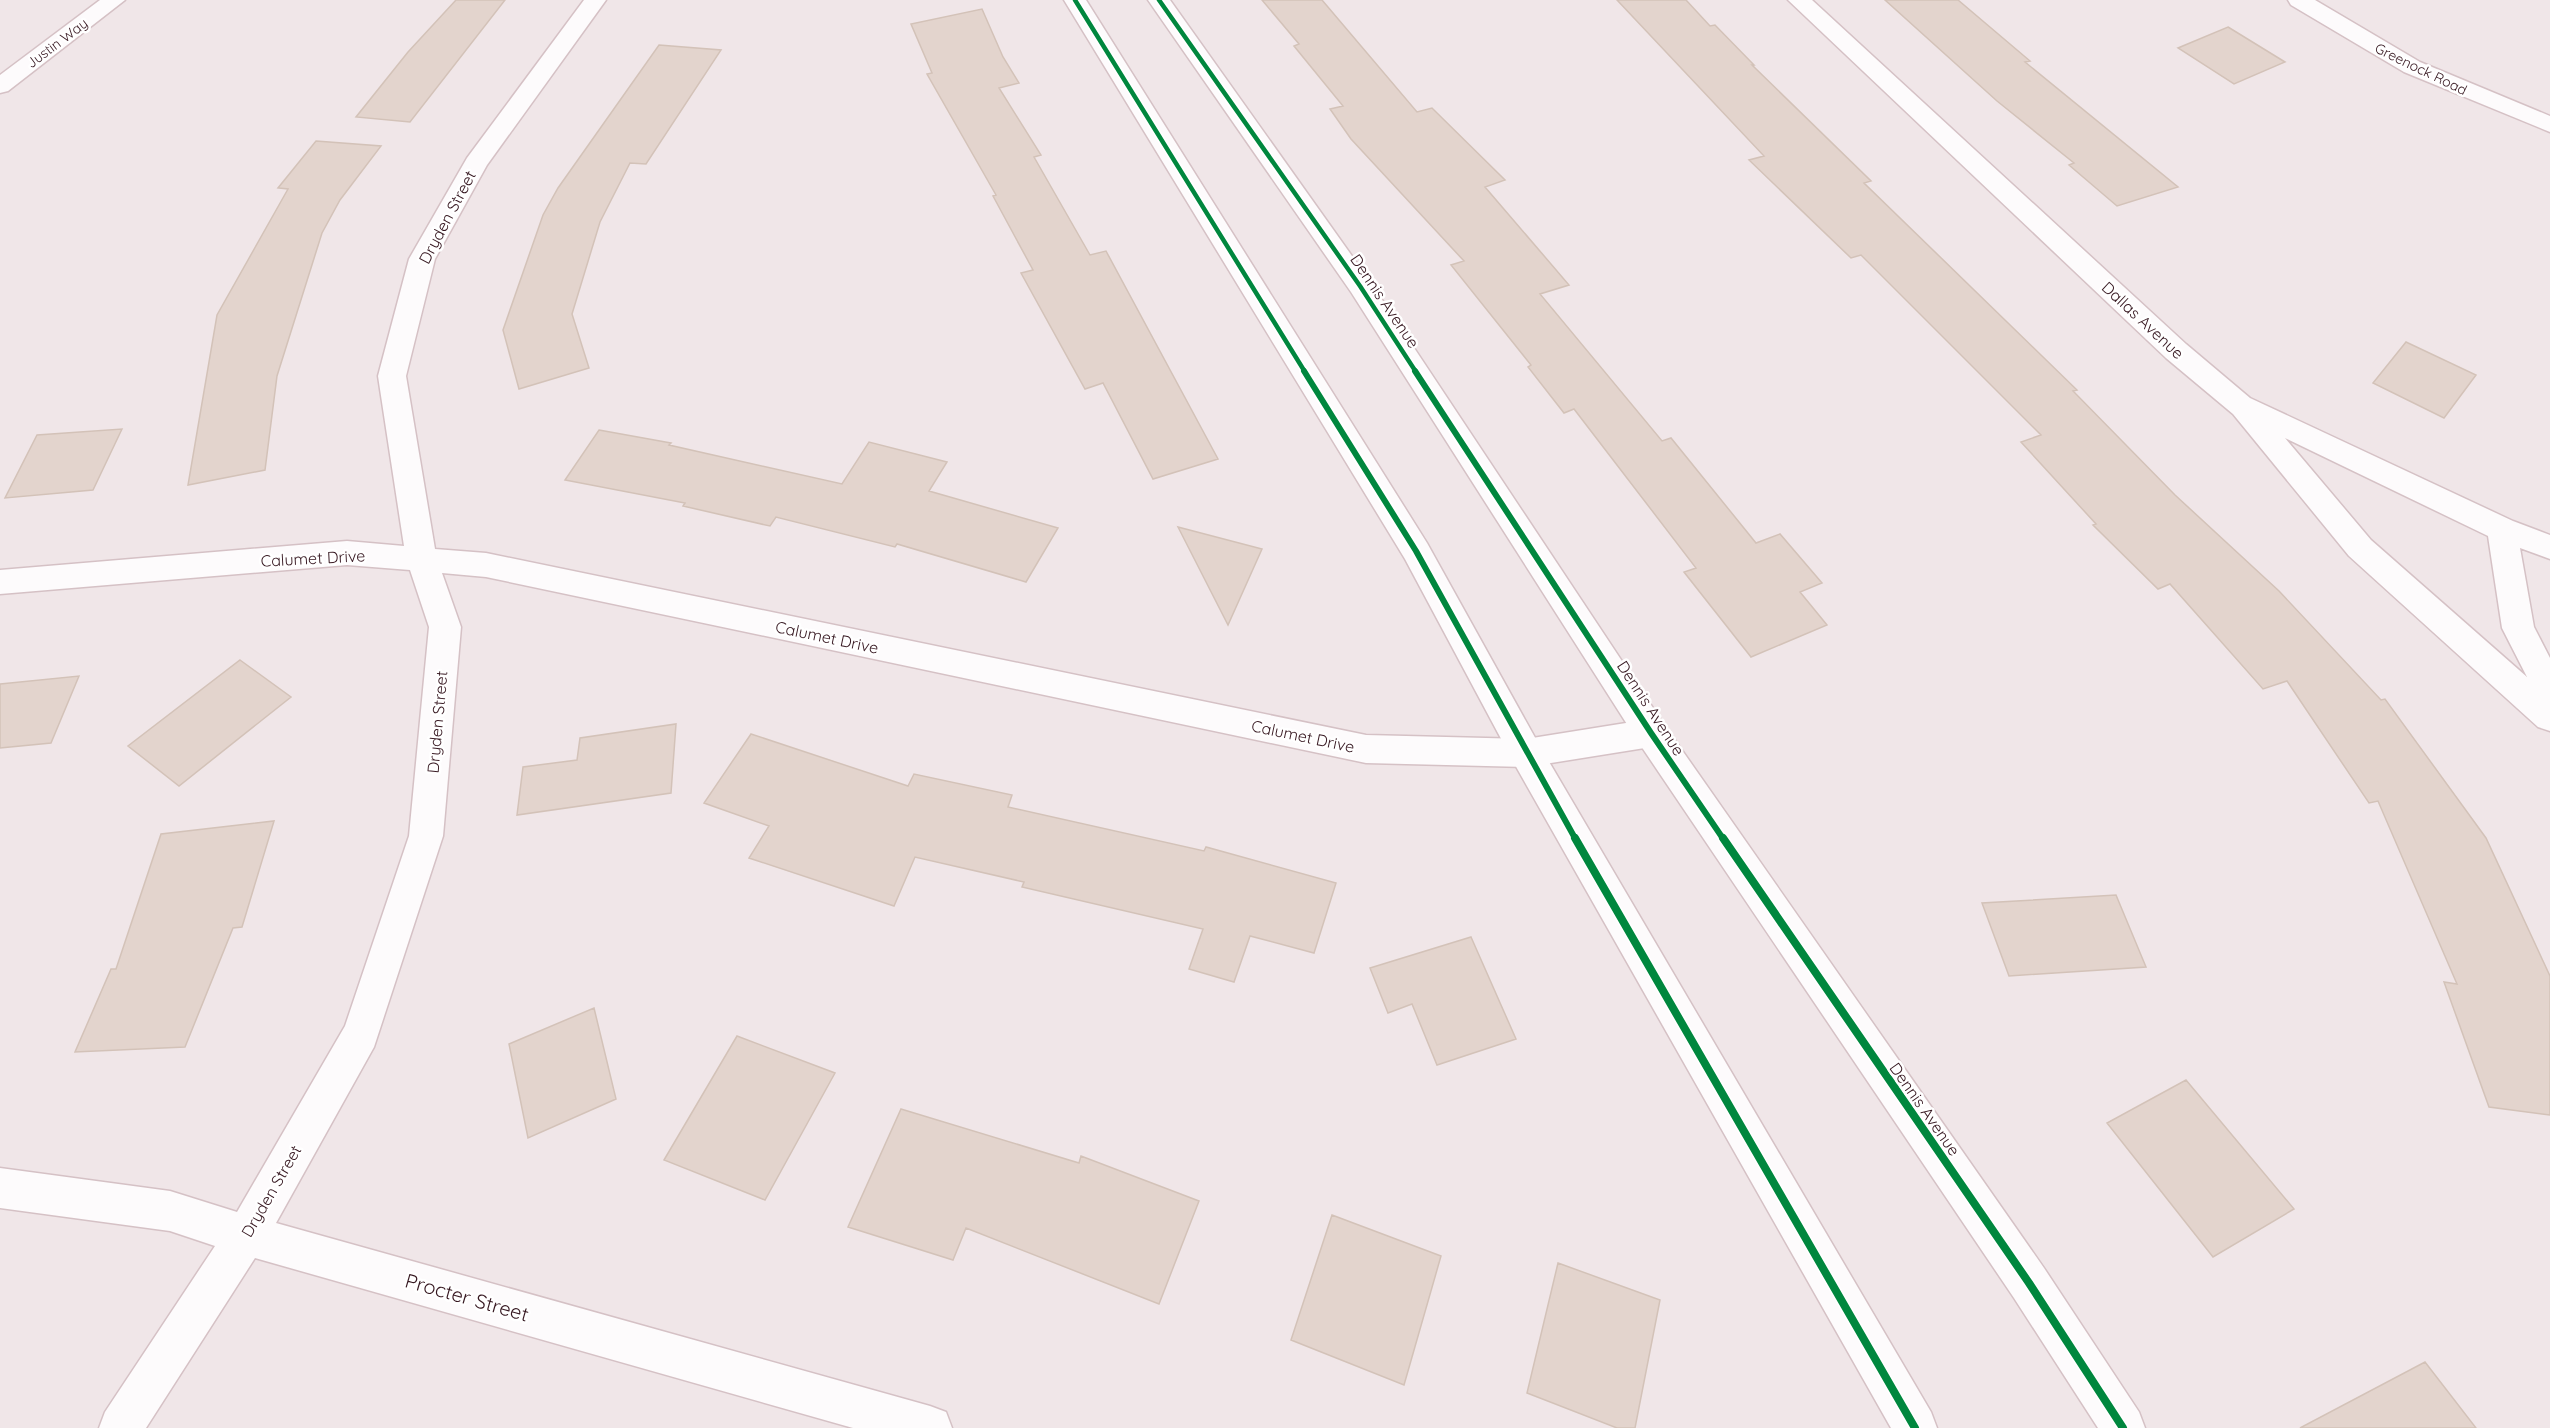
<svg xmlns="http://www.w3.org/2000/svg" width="2550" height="1428" font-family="Quicksand,sans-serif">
  <rect width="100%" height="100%" fill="#f0e6e8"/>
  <path fill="#e3d4cd" stroke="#d3c2b8" stroke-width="1.5" d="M456 0H505L410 122 356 117 408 52Z
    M1262 0H1322L1417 112 1432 108 1505 180 1485 187 1569 285 1540 294 1662 441 1671 438 1756 543 1780 534 1822 583 1800 592 1827 625 1751 657 1684 572 1696 568 1574 409 1564 413 1528 367 1531 365 1451 265 1464 261 1351 139 1330 109 1343 106 1294 46 1299 44Z
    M1617 0H1686L1710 26 1715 25 1754 65H1752L1871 181 1864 183 2077 390 2073 391 2175 495 2279 591 2381 700 2385 699 2486 838 2550 976V1115L2489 1107 2444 982 2457 984 2378 801 2369 803 2287 681 2263 689 2170 584 2158 589 2093 525 2096 524 2021 442 2041 435 1861 255 1851 258 1749 160 1764 156Z
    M1885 0H1958L2030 61 2025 62 2178 187 2117 206 2069 165 2074 163 1997 101Z
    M982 9 1003 57 1019 83 999 88 1041 155 1034 157 1090 255 1106 251 1218 459 1153 479 1103 383 1085 389 1021 273 1033 270 993 196 996 195 927 74 932 73 911 24Z
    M2228 27 2285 62 2234 84 2178 48Z
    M659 45 721 50 646 164 630 163 600 222 572 314 589 368 519 389 503 330 543 215 558 188Z
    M316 141 381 146 340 200 322 233 277 376 265 470 188 485 217 315 288 189 278 188Z
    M2406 342 2476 375 2444 418 2373 383Z
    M122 429 93 490 5 498 37 435Z
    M599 430 671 443 669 445 842 484 869 442 947 462 929 491 1058 528 1026 582 897 544 895 547 776 517 770 526 683 506 685 503 565 480Z
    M1178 527 1262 549 1228 625Z
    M240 660 291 697 179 786 128 746Z
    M79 676 51 743 0 748V684Z
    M676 724 671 793 517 815 523 767 577 760 580 738Z
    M751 734 908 786 914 774 1012 795 1008 807 1204 851 1206 847 1336 883 1314 953 1250 936 1234 982 1189 969 1203 929 1022 887 1024 882 915 857 894 906 749 858 769 826 704 803Z
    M274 821 242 927 233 928 185 1047 75 1052 111 969H116L161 834Z
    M2116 895 2146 967 2009 976 1982 903Z
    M1471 937 1516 1039 1437 1065 1412 1004 1388 1013 1370 968Z
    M594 1008 616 1099 528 1138 509 1044Z
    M737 1036 835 1073 765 1200 664 1160Z
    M2186 1080 2294 1209 2213 1257 2107 1123Z
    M901 1109 1079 1163 1081 1156 1199 1201 1159 1304 966 1228 953 1260 848 1227Z
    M1332 1215 1441 1256 1404 1385 1291 1340Z
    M1558 1263 1660 1300 1635 1428H1617L1527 1393Z
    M2425 1362 2476 1428H2300Z"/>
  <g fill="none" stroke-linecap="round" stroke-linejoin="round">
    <g stroke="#d5c1c5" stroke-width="3">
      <path id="minor" d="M100 0H125L8 91 0 93V75Z
        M584 0H606L487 165 435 259 406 376 435 549 486 553 1366 735 1526 739 1651 719 1663 723 1668 733 1663 743 1651 747 1526 767 1366 763 486 577 442 573 461 627 443 836 374 1047 276 1223 930 1406 946 1412 952 1428H853L255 1258 146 1428H99L105 1412 215 1246 170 1231 0 1208V1168L170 1191 237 1212 345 1026 409 836 429 627 410 570 347 565 0 594V570L347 541 404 546 378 376 409 259 467 158Z
        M1788 0H1812L2186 344 2250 398 2513 521 2550 535V559L2520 548 2534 627 2550 658V731L2538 727 2349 556 2233 414 2166 358ZM2285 438 2488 536 2502 628 2527 677 2371 540Z
        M2288 0H2315L2420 62 2550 116V132L2404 72 2291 5Z"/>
    </g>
    <g stroke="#d5c1c5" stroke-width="3">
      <path id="tertiary" d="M1064 0H1086L1427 543 1538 743 1931 1412 1937 1428H1891L1514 763 1405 559Z
        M1148 0H1170L1369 280 1663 723 2044 1268 2139 1412 2145 1428H2098L2014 1298 1639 743 1351 292Z"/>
    </g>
    <use href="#minor" fill="#fdfbfc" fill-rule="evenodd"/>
    <use href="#tertiary" fill="#fdfbfc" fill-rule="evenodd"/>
    <g stroke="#fff" stroke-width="8">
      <path id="cycleway-far2" d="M1075 0 1305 372
        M1159 0 1360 286 1416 372"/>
    </g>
    <g stroke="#fff" stroke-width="10">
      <path id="cycleway-far1" d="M1304 371 1416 551 1576 840
        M1415 371 1651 733 1724 840"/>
    </g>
    <g stroke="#fff" stroke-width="11">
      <path id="cycleway" d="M1575 838 1915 1428
        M1723 838 2029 1283 2123 1428"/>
    </g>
    <use href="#cycleway-far2" stroke="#00873e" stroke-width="4.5"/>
    <use href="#cycleway-far1" stroke="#00873e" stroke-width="6"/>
    <use href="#cycleway" stroke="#00873e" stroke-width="8"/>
  </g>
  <g text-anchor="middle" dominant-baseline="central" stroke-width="5" stroke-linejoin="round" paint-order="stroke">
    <g font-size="14" fill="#35161f" stroke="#fff">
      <text transform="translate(57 43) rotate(-37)">Justin Way</text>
      <text transform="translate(2421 69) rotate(26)">Greenock Road</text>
    </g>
    <g font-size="16" fill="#35161f" stroke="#fff">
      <text transform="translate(447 217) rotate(-62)">Dryden Street</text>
      <text transform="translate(1385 301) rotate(56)">Dennis Avenue</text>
      <text transform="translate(2143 320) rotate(43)">Dallas Avenue</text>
      <text transform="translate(313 558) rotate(-3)">Calumet Drive</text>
      <text transform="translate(827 637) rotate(12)">Calumet Drive</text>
      <text transform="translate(1651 708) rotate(57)">Dennis Avenue</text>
      <text transform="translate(437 722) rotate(-85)">Dryden Street</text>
      <text transform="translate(1303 736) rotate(12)">Calumet Drive</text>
      <text transform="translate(1925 1109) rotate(55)">Dennis Avenue</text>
      <text transform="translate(271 1191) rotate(-60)">Dryden Street</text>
    </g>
    <g font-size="20" fill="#35161f" stroke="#fff">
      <text transform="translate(467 1297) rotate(16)">Procter Street</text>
    </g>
  </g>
</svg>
